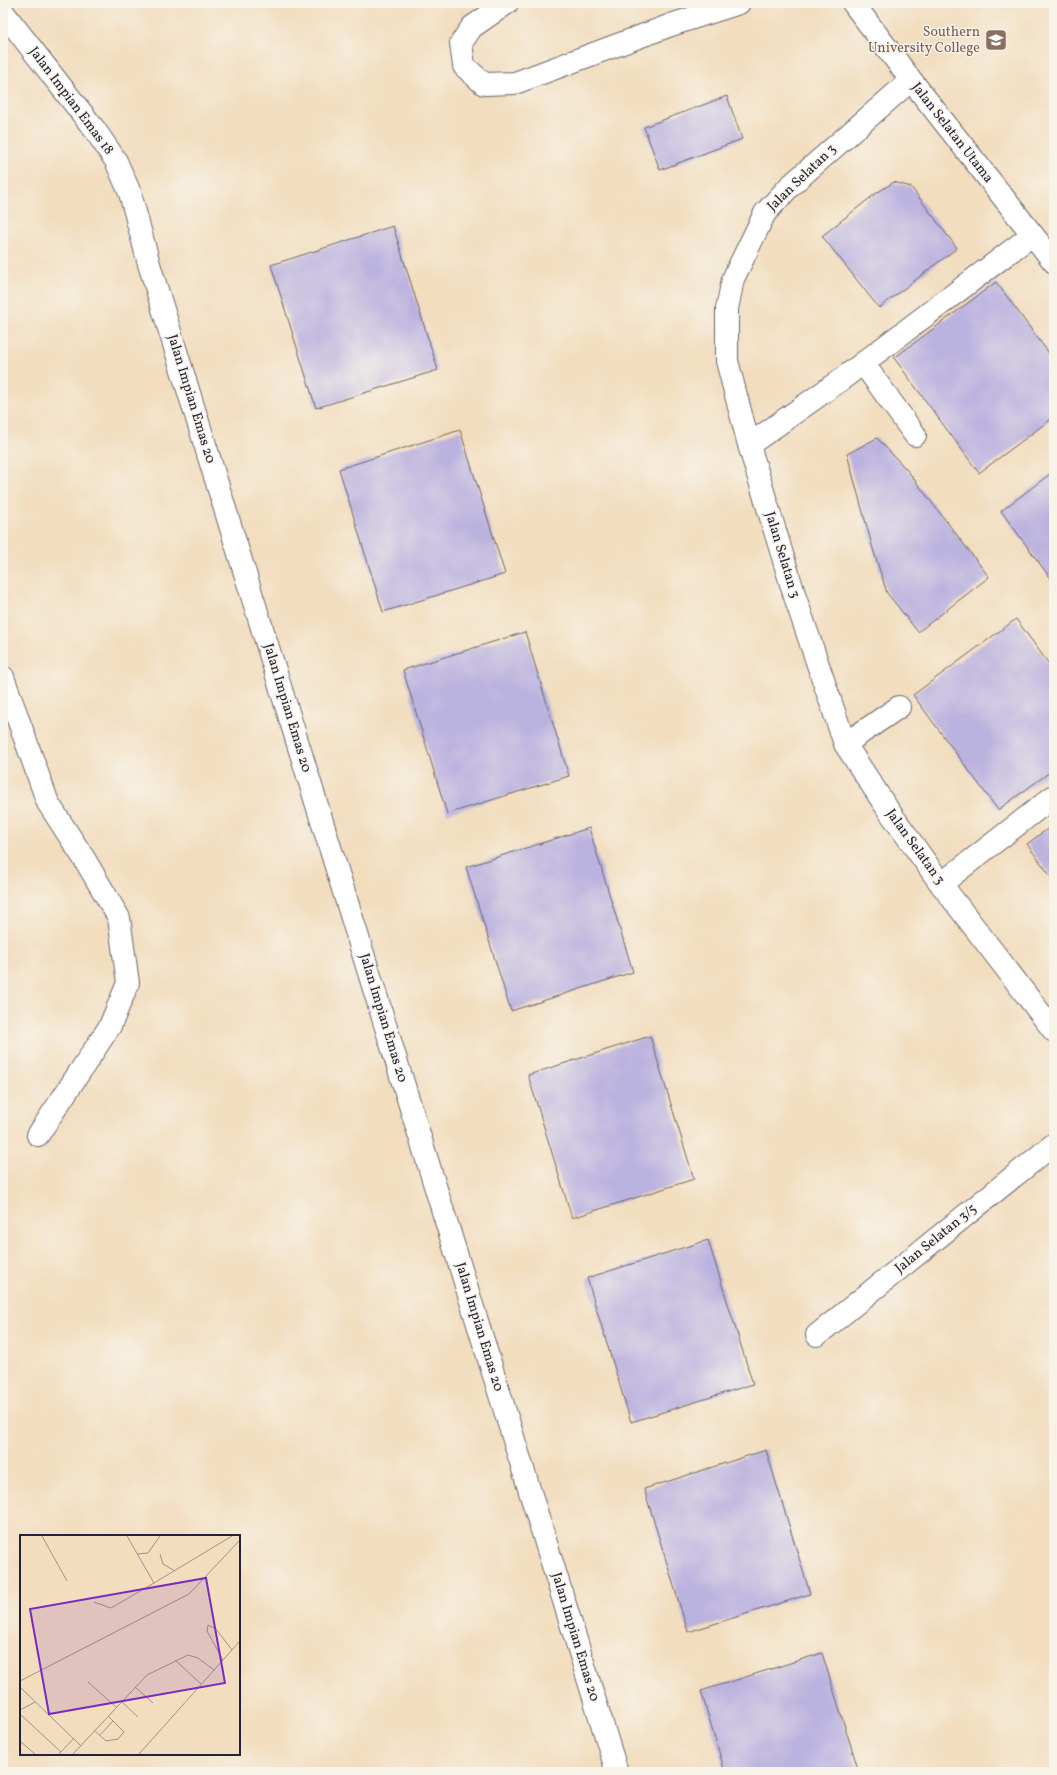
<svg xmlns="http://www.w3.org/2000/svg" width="1057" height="1775" font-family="Vollkorn,serif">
  <rect width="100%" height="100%" fill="#f7f3e8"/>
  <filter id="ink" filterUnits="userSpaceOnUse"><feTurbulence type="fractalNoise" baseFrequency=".025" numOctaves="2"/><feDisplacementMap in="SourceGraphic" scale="8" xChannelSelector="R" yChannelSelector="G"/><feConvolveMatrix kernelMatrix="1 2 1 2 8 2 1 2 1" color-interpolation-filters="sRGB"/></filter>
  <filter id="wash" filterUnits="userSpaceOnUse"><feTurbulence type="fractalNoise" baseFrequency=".012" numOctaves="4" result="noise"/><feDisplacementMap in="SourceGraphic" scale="16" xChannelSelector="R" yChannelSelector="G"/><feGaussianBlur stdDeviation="0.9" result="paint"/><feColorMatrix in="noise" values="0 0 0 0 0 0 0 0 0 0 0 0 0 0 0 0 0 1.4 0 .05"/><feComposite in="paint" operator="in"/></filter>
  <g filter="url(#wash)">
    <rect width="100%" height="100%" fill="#f2ddbe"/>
    <g id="blocks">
      <path fill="#bbb3df" d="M727 96 742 139 660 170 644 127Z
        M894 182 911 187 957 248 879 308 822 236 875 194Z
        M393 226 438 370 316 408 271 265Z
        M996 282 1054 360V417L979 473 894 358Z
        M460 430 505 574 383 612 339 469Z
        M877 438 907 470 989 577 918 632 887 593 873 549 847 454Z
        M1054 471V583L1001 511Z
        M1016 619 1054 671V769L998 810 913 695Z
        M525 632 569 776 447 814 403 670Z
        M1054 824V881L1027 844Z
        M589 828 633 972 511 1011 466 867Z
        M650 1036 694 1179 572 1218 528 1075Z
        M708 1240 753 1384 631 1422 587 1278Z
        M766 1450 810 1594 688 1632 644 1489Z
        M822 1653 859 1772H725L701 1691Z"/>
    </g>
  </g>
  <g filter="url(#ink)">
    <use href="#blocks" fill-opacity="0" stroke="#6b6369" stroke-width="1"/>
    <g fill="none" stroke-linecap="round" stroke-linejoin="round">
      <g stroke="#6b6369" stroke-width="24">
        <path id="minor" d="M507 3 472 27 461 43 464 66 484 84 515 83 671 25 739 3
          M853 3 911 80 1054 262
          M3 12 95 130 116 161 130 193 149 264 617 1772
          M911 80 790 186 765 213 733 279 727 309V361L749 445 795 597 845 744 889 811 941 884 1054 1031
          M863 363 915 435
          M749 445 842 379 1032 235
          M3 677 48 803 85 860 119 918 128 983 110 1026 38 1135
          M845 744 899 707
          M941 884 1054 796
          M817 1335 1054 1144"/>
      </g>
      <use href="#minor" stroke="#fff" stroke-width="22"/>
    </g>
  </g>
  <defs>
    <g id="university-square" transform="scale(1.15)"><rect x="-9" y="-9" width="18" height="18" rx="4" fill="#8d6e63" stroke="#f7f3e8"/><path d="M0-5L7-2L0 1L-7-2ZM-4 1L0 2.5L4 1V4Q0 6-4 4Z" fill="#fff"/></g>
  </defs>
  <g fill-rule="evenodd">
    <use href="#university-square" x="996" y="40"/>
  </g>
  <g text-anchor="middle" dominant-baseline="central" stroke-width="3" stroke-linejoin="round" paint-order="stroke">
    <g font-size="14" fill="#785e54" stroke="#f7f3e8" text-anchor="end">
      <text x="980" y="32">Southern<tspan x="980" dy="16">University College</tspan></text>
    </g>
    <g font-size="14" fill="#22223b" stroke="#f7f3e8">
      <text transform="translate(71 101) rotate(53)">Jalan Impian Emas 18</text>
      <text transform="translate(952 133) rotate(52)">Jalan Selatan Utama</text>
      <text transform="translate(802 178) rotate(-44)">Jalan Selatan 3</text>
      <text transform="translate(191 399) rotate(73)">Jalan Impian Emas 20</text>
      <text transform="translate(782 555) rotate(73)">Jalan Selatan 3</text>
      <text transform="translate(287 708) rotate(73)">Jalan Impian Emas 20</text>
      <text transform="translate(915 847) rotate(54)">Jalan Selatan 3</text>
      <text transform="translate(383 1018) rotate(73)">Jalan Impian Emas 20</text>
      <text transform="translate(936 1239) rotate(-39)">Jalan Selatan 3/5</text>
      <text transform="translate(479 1327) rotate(73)">Jalan Impian Emas 20</text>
      <text transform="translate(575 1637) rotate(73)">Jalan Impian Emas 20</text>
    </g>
  </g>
  <g transform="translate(20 1535)">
    <rect width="220" height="220" fill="#f2ddbe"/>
    <path fill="none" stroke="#9f928a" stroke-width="1" d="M22 1 47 46M107 1 134 48 212 1M117 19 128 18 140 1M140 19 143 29 155 36M74 67 91 73 134 48M155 125 181 149M203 125 187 96 188 90 196 94 212 115M0 146 169 59 220 5M68 147 96 172M0 152 61 211M115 152 133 168M101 166 118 182M0 175 15 167M0 179 41 217M75 196 86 206 98 204 104 197 88 181M80 200 93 186M0 206 15 219M39 219 54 203M53 219 127 140 168 120 178 123 194 135M119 219 220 106"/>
    <path fill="#7b2cbf" fill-opacity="0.15" stroke="#7b2cbf" stroke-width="2" d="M186 43 205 148 29 179 10 74Z"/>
    <rect width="220" height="220" fill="none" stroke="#22223b" stroke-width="2"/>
  </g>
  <rect width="1057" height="1775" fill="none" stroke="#f7f3e8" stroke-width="16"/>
</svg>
